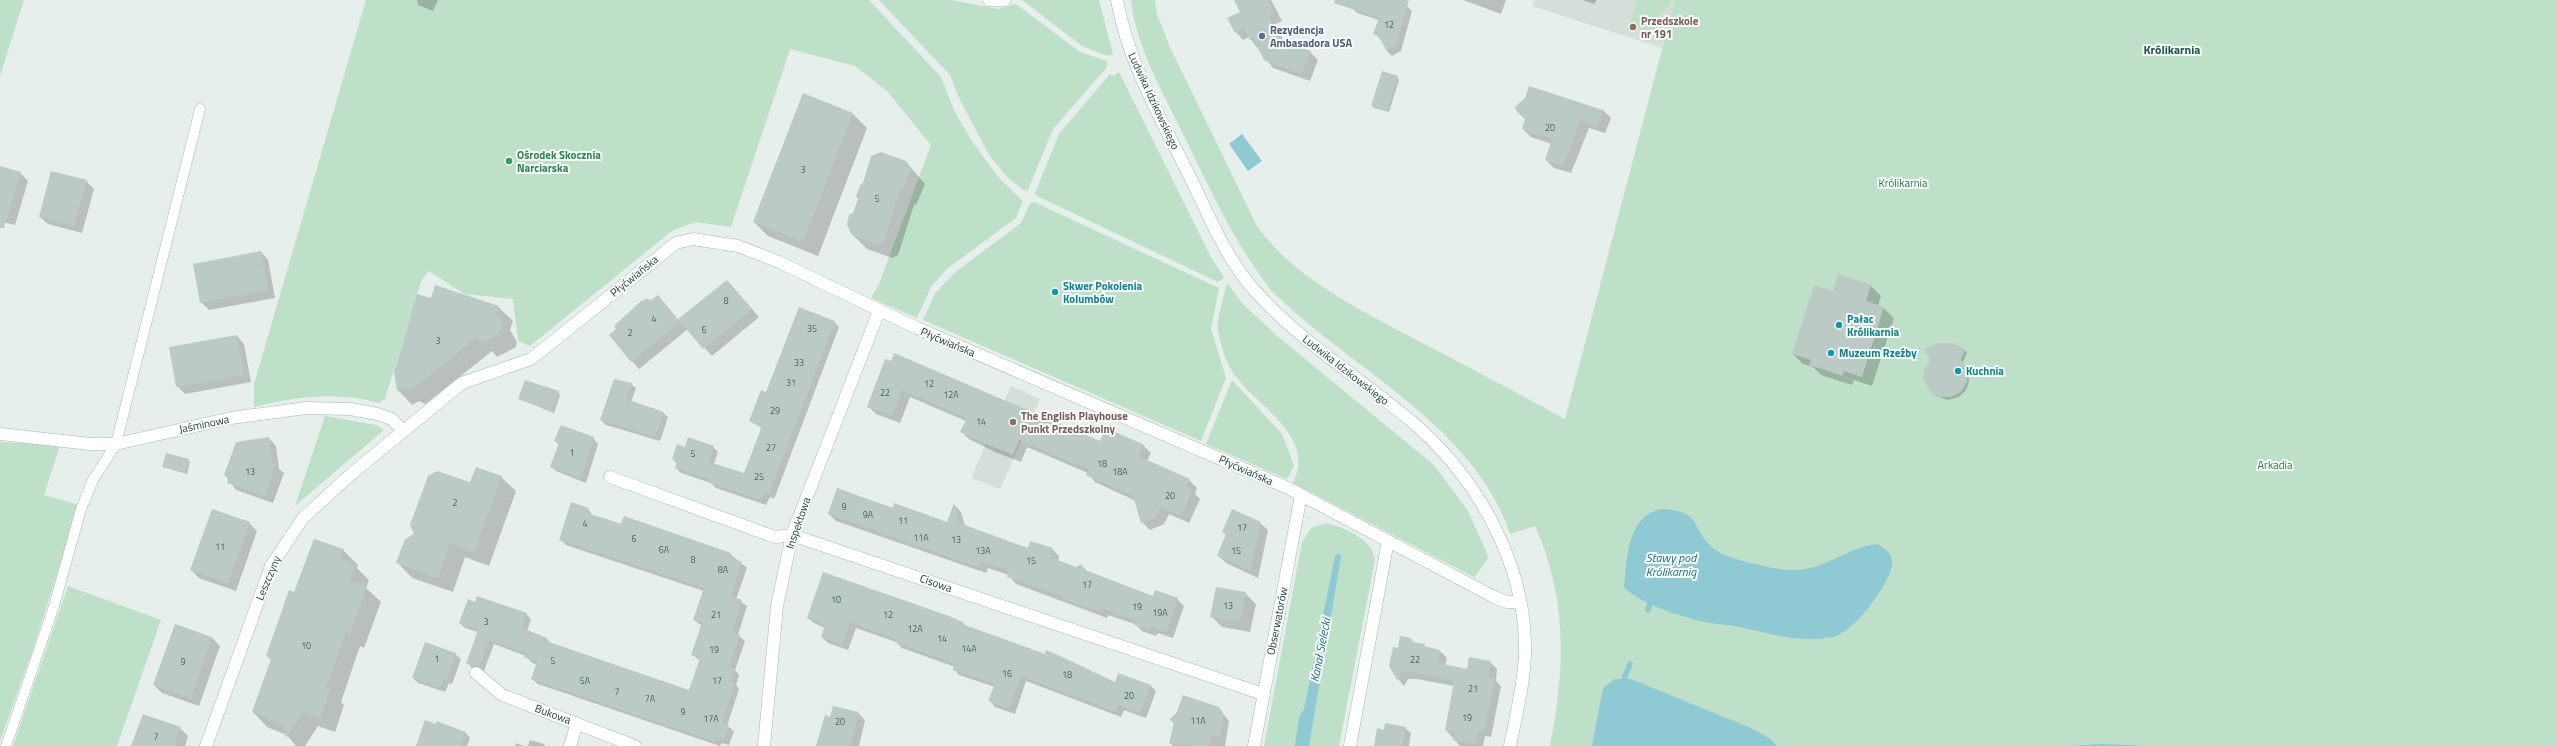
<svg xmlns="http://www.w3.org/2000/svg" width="2557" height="746" font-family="'Titillium Web',sans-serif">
  <rect width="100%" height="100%" fill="#e6efeb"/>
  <path fill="#d4dfda" d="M1534 0H1675L1662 48 1532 6Z
    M1011 386 1040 399 1000 489 971 478Z"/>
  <path fill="#bfe0c8" d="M0 0H24L0 76Z
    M366 0H869L941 77 954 110 971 140 999 178 1023 201 1016 218 948 268 931 287 917 318 871 298 879 284 931 145 887 91 855 66 790 49 731 227 696 222 673 230 530 346 518 341 513 299 464 294 429 271 422 279 385 399 379 403C337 391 296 397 254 407V384Z
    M879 0H952L998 9 1016 4 1080 52 1107 61V67L1053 129 1028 190 1025 191 1008 178 989 155 958 96 950 75Z
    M1022 0H1099L1113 54 1108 56 1082 46Z
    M1131 0H1155L1157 14 1169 45 1257 226C1297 282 1367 313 1426 345 1473 369 1519 394 1565 419L1675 0H2557V746H1550C1565 669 1568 600 1535 526L1510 534C1474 424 1348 368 1271 290 1232 240 1210 188 1182 132 1162 90 1136 47 1131 0Z
    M1637 0H1671V4L1658 15 1654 24 1656 34 1629 25Z
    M1119 72 1211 257 1224 278 1218 282 1037 196 1035 193 1059 134 1110 74 1113 76Z
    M1034 202 1219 288 1211 329 1226 378 1201 441 923 320 935 294 942 286 958 270 1021 223 1030 204Z
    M1228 284 1243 304 1276 335 1434 465 1468 511 1486 551 1488 558 1475 577 1472 576 1293 483C1317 434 1254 406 1232 371 1225 361 1220 342 1218 331 1216 321 1224 297 1226 286Z
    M1232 380 1282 434 1294 466 1287 479 1206 444Z
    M325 416 376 425 384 430 295 506Z
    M0 442 60 445 44 495 79 505 34 646 0 741Z
    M1327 523C1346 529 1373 539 1375 560L1339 746H1264L1302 542 1311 528Z
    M68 586 161 620 117 746H13Z"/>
  <path fill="#8ec9d4" d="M1242 134 1262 161 1248 171 1229 144Z
    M1661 509C1704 511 1689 527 1713 548 1723 556 1739 560 1750 563 1768 567 1787 572 1805 569 1830 565 1851 547 1877 544 1884 548 1891 552 1892 561 1894 580 1855 630 1836 636 1805 645 1765 632 1734 626 1720 624 1704 623 1689 618 1668 612 1640 603 1624 587 1627 559 1627 516 1661 509Z
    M1339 553 1341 557 1309 746H1295L1299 717 1304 709 1335 556Z
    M1615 679H1631L1751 728 1769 738 1777 746H1592L1603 688Z
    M2102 744 2148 746H2068Z"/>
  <path fill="#0003" d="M417 0H438L433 11 418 5Z
    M1236 0H1271L1282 21 1276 24 1285 44 1310 52 1318 60 1310 81 1273 68 1249 37 1243 40 1236 32 1241 12Z
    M1355 0H1388L1407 6 1412 11 1401 51 1392 56 1387 51 1382 40 1375 34 1379 20 1357 13 1352 8Z
    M1463 0H1506L1501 14Z
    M1582 0H1596L1595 4Z
    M1397 77 1399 80 1389 112 1374 108 1372 105Z
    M1603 110 1611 118 1605 133 1589 128 1571 173 1554 168 1546 160 1552 144 1531 137 1523 129 1526 120Z
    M853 114 867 128 818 256 768 236 754 222Z
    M906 162 925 184 917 203 914 205 898 255 892 258 867 249 852 234Z
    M0 167 20 173 28 181 15 225 0 221Z
    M86 181 94 189 82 233 48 224 40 217Z
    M261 252 268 260 275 298 209 310 201 302Z
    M1839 276 1871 286 1881 296 1878 306 1883 308 1894 318 1872 386 1854 380 1852 385 1821 375 1813 367 1803 364 1793 354 1833 292Z
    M727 281 759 317 712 356 688 329 639 369 632 361 651 302 665 304 678 320Z
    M431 299 498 307 513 321 510 330 517 342 516 347 497 357 492 351 428 402 425 404 419 401 412 405 398 390Z
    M834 322 839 327 774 499 770 497 766 505 716 488 711 483 681 473 676 468 677 464 673 459 686 448 713 447 718 452 714 464 744 475 762 428 750 421 767 394Z
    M237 336 244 344 251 382 185 394 177 386Z
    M1964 350 1967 352 1963 362 1968 372 1969 382 1966 390 1959 397 1948 400 1936 396 1933 393Z
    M886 361 1100 442 1106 429 1143 445 1151 453 1147 461 1189 480 1197 488 1195 494 1200 499 1189 523 1169 514 1164 524 1150 530 1142 522 1136 501 1095 482 1088 473 1027 447 1021 462 995 452 969 439 962 432 966 421 910 397 900 423 876 414 868 406Z
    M631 384 636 388 631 402 663 413 668 417 660 441 606 425 601 420Z
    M558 392 560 395 554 413 519 399Z
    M269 438 276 446 279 469 284 473 273 503 236 490 225 475Z
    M593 438 598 444 586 483 556 471 551 466 559 445 556 441Z
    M188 460 190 462 187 474 163 467Z
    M501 477 516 491 489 566 465 557 453 592 412 578 398 563 416 535 471 484Z
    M954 505 961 512 965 526 1029 549H1052L1059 556 1058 561 1076 568 1081 565 1088 572 1153 598 1177 599 1184 606 1173 638 1158 633 1156 636 1142 631 1135 624 1108 615 1107 618 1016 584 1009 575 988 568 986 573 836 521 829 514 893 509 948 524Z
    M588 509 593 516 606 520 730 554 747 568 736 599 747 606 738 635 745 641 735 670 739 675 736 685 739 689 727 726 734 731 729 745 722 743 720 746 538 684 532 679 537 665 531 662 526 656 494 644 484 671 473 669 468 663 478 632 465 628 460 623 476 603 526 614 531 619 527 632 546 638 551 644 690 691 700 661 692 654 702 626 694 620 704 591 566 545 560 539Z
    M249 523 257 531 236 591 199 578 191 570Z
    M1260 523 1268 530 1258 578 1226 563 1218 555 1227 536 1223 532Z
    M314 540 343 550 358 565 357 568 369 580 366 588 381 602 364 648 360 646 341 702 344 705 335 732 318 726 305 746H296L287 735 267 727 253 712 272 661 267 656 295 594Z
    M1245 593 1256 604 1250 632 1222 627 1211 616Z
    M808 618 962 622 967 627 1115 684 1151 686 1156 691 1146 718 1124 710 1121 717 1026 681 1015 714 995 707 990 701 995 687 959 675 954 669 955 667 902 648 896 642 856 628 848 650 828 643 822 637 825 628 814 623Z
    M175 625 212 638 220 646 199 706 162 693 154 685Z
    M1410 639 1415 644 1440 651 1447 658 1445 666 1468 670 1490 662 1497 669 1496 681 1501 686 1491 737 1485 736 1483 746H1460L1446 730 1454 686 1417 679H1408L1404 686 1398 679 1390 666 1399 649Z
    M455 654 461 659 452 684 449 683 445 692 418 683 413 678Z
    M1218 708 1229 721 1225 746H1173L1171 744 1175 724 1171 720Z
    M858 713 865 720 859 746H817L830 718Z
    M437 722 465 732 470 738 467 746H417Z
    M180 728 188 736 185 746H132Z
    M1405 728 1411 733 1409 746H1375L1385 731Z
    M530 740 544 744 545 746H528Z
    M516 743 524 746H515Z"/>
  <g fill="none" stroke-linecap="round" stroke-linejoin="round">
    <path stroke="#8ec9d4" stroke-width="5.5" d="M1648 610 1650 603
      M1624 679 1630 664"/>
  </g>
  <path fill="#bbcac4" d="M1234 0H1268L1274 13 1269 16 1281 41 1311 51 1302 74 1264 60 1253 38 1250 40 1244 28 1235 33 1227 18 1240 12Z
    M1335 0H1409L1396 45 1387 51 1378 36 1373 34 1379 18 1334 3Z
    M1382 71 1398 76 1387 111 1371 106Z
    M1529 86 1603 110 1597 126 1581 120 1563 166 1545 160 1552 139 1522 129 1525 119 1517 112 1515 107 1525 98Z
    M803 93 853 113 803 242 753 222Z
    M881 152 906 161 911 168 903 189 900 190 884 241 876 244 851 234 847 224 849 215 853 213 858 199 856 196 861 184 863 183 871 156Z
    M0 166 21 172 4 228H0Z
    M51 171 87 180 74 226 39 217Z
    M261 251 268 290 200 303 193 264Z
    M1838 274 1871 285 1866 301 1884 307 1862 377 1844 371 1842 376 1825 370 1809 365 1811 360 1792 354 1814 285 1833 291Z
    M727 280 752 309 703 349 678 319Z
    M435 285 499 306 496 314 502 323V329L497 335 482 343 477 337 414 388 409 390 403 387 397 391 394 372 417 294 431 298Z
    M658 295 680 322 631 362 609 335 616 329 614 326 641 301 648 298 650 301Z
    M799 307 835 321 769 494 764 493 761 500 710 483 711 480 675 468 677 461 672 459 677 444 685 447 688 437 714 446 709 462 744 473 762 426 749 421 761 390 766 392Z
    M237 335 244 375 176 387 169 347Z
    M1938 343H1952L1965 349 1961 359 1967 371V382L1961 392 1951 397H1940L1932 394 1923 379 1924 370 1930 360 1924 349Z
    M894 353 1100 441 1106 428 1143 444 1138 456 1190 479 1186 487 1193 490 1181 516 1161 507 1156 517 1141 523 1133 496 1086 475 1088 469 1019 440 1013 455 986 444 960 432 967 418 902 390 892 416 867 407 885 359 891 361Z
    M614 379 632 383 626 399 664 412 655 437 600 420Z
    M525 380 559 391 552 411 518 399Z
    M561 425 594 437 581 478 550 467 559 443 554 441Z
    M269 437 272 463 276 464 265 496 227 483 229 477 224 475 236 442Z
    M166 453 189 459 185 473 162 467Z
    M476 467 502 476 474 552 450 543 438 578 396 563 405 539 414 534 410 525 428 476 437 471 470 482Z
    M837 488 893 508 894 503 947 522 954 503 959 523 1028 548 1030 541 1053 548 1050 557 1076 567 1081 564 1085 570 1153 596 1155 590 1178 598 1166 632 1151 626 1149 630 1134 625 1135 621 1101 608 1100 612 1062 599 1063 596 1007 577 1009 571 981 561 979 567 963 562 828 514Z
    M571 502 589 508 587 513 607 519 621 524 624 516 708 545 731 553 729 557 742 562 731 596 742 600 732 632 740 635 729 667 735 669 730 681 735 683 722 723 729 725 724 740 716 738 715 742 531 679 537 662 524 657 526 653 489 640 479 666 466 664 478 630 459 623 468 599 475 602 477 596 527 613 522 628 547 638 546 641 689 690 700 658 691 655 702 623 693 620 704 588 559 540Z
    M212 509 250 522 228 584 190 570Z
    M1232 509 1261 522 1250 571 1217 556 1226 534 1222 532Z
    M314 539 344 549 340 559 355 564 350 581 367 586 350 634 346 632 326 688 330 689 320 718 303 712 286 738 283 725 252 712 271 659 266 656 289 590 294 592Z
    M823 572 946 615 963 622 962 624 1045 654 1046 650 1060 656 1115 682 1118 673 1151 685 1140 713 1118 705 1116 712 1021 676 1009 709 988 701 995 684 953 670 954 665 952 663 895 642 896 639 850 622 842 645 821 637 825 625 807 618Z
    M1216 587 1246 592 1240 622 1210 617Z
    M175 624 212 637 191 699 153 685Z
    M1400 636 1411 638 1413 642 1425 644 1424 646 1440 650 1438 663 1467 669 1469 657 1491 661 1488 677 1495 678 1490 704 1484 731 1478 730 1475 744 1453 740 1455 732 1445 730 1454 681 1410 672H1401L1397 680 1389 666 1393 647 1398 648Z
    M425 642 456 653 447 680 444 679 440 688 412 678Z
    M1183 695 1219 707 1224 715 1220 737 1211 736 1209 746 1169 744 1174 722 1169 720 1177 712Z
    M833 706 859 712 850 746H816L825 715 830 717Z
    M143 714 181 727 174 746H131Z
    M425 720 436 724 437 721 465 732 461 746H416Z
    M1385 723 1406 727 1402 746H1374L1377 728 1384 730Z"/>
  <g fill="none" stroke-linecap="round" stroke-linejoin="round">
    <g stroke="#a8b8b2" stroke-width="11">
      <path id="lane" d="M6 746 54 606 81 509 93 480 116 444 200 109"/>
    </g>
    <g stroke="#a8b8b2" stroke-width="13">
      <path id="street" d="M989 0H1005
        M0 434 90 444H116L231 418 306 408 350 409 377 414 392 419 403 431
        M610 477 775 537 792 535 1263 694
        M476 673 502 695 635 746
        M206 746 271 566 303 518 350 475 462 383 531 359 676 243 693 239 738 246 779 262 917 328 1288 488 1496 598 1507 602H1520
        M570 746 577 723
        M764 746 777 606 792 535 879 311
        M1254 746 1301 495
        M1350 746 1388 541"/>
    </g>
    <g stroke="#a4bbb3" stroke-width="13">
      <path id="secondary" d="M1117 0C1128 62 1160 117 1188 173 1208 213 1225 258 1256 292 1301 342 1360 378 1411 421 1477 477 1527 564 1525 654 1524 684 1516 716 1510 746"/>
    </g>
    <use href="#lane" stroke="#fff" stroke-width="10"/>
    <use href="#street" stroke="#fff" stroke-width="12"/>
    <use href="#secondary" stroke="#fff" stroke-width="12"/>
  </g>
  <g fill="#8d6e63" stroke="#f7fbf9" stroke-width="1.5">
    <circle cx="1633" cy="27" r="4"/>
    <circle cx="1013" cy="422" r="4"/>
  </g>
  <circle fill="#5c6f8a" stroke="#f7fbf9" stroke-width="1.5" cx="1262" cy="36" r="4"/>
  <circle fill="#2e9e5b" stroke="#f7fbf9" stroke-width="1.5" cx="509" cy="161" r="4"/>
  <g fill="#0f9aa8" stroke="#f7fbf9" stroke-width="1.5">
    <circle cx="1055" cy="292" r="4"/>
    <circle cx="1839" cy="325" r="4"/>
    <circle cx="1831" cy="353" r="4"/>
    <circle cx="1958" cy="371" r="4"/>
  </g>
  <g text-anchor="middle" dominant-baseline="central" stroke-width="4" stroke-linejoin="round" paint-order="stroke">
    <g font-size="9" fill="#4a645c">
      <text x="1389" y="24">12</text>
      <text x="1550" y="127">20</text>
      <text x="803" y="169">3</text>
      <text x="877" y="198">5</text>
      <text x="726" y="300">8</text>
      <text x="654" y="318">4</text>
      <text x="812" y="328">35</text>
      <text x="704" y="329">6</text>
      <text x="630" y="332">2</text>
      <text x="438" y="340">3</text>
      <text x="799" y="362">33</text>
      <text x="791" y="382">31</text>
      <text x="929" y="383">12</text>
      <text x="885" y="392">22</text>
      <text x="951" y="394">12A</text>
      <text x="775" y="410">29</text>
      <text x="981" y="421">14</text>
      <text x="771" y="447">27</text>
      <text x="572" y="452">1</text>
      <text x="693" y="453">5</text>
      <text x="1102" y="463">18</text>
      <text x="250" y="471">13</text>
      <text x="1120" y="471">18A</text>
      <text x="759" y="476">25</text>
      <text x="1170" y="495">20</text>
      <text x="455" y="502">2</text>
      <text x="844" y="506">9</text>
      <text x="868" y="514">9A</text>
      <text x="903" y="520">11</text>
      <text x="585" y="523">4</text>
      <text x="1242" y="527">17</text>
      <text x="921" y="537">11A</text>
      <text x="634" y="538">6</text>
      <text x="956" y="539">13</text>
      <text x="220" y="546">11</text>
      <text x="664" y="549">6A</text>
      <text x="983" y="550">13A</text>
      <text x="1236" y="550">15</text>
      <text x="693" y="559">8</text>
      <text x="1031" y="560">15</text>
      <text x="723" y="569">8A</text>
      <text x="1087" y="584">17</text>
      <text x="836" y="599">10</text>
      <text x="1228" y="605">13</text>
      <text x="1137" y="606">19</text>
      <text x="1160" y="612">19A</text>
      <text x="716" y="614">21</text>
      <text x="888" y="614">12</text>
      <text x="486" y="621">3</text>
      <text x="915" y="628">12A</text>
      <text x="942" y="638">14</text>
      <text x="306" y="645">10</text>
      <text x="969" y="648">14A</text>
      <text x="714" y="649">19</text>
      <text x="437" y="658">1</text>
      <text x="1415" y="659">22</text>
      <text x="553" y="660">5</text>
      <text x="183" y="661">9</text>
      <text x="1007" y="673">16</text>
      <text x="1067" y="674">18</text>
      <text x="585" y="680">5A</text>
      <text x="717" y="680">17</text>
      <text x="1473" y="688">21</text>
      <text x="617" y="691">7</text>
      <text x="1129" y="695">20</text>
      <text x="650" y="698">7A</text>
      <text x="683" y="711">9</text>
      <text x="1467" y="717">19</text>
      <text x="711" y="718">17A</text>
      <text x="1198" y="720">11A</text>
      <text x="840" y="721">20</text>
      <text x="156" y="736">7</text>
    </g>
    <g font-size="11" font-weight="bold" fill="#785e54" stroke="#f7fbf9" text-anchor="start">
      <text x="1641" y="21">Przedszkole<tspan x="1641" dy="13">nr 191</tspan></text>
      <text x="1021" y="416">The English Playhouse<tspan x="1021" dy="13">Punkt Przedszkolny</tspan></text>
    </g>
    <g font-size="11" font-weight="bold" fill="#4e5e75" stroke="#f7fbf9" text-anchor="start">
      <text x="1270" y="30">Rezydencja<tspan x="1270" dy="13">Ambasadora USA</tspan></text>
    </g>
    <g font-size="11" fill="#24423a" stroke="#f7fbf9">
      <text transform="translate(1154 101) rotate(65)">Ludwika Idzikowskiego</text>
      <text transform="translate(634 276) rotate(-39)">Płyćwiańska</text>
      <text transform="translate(948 342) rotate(23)">Płyćwiańska</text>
      <text transform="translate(1346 370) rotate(38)">Ludwika Idzikowskiego</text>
      <text transform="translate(204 424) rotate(-12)">Jaśminowa</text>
      <text transform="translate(1246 470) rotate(24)">Płyćwiańska</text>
      <text transform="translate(798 523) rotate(-71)">Inspektowa</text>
      <text transform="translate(268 578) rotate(-67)">Leszczyny</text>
      <text transform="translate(936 583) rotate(19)">Cisowa</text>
      <text transform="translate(1277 621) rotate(-79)">Obserwatorów</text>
      <text transform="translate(553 714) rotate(20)">Bukowa</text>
    </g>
    <g font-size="11" font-weight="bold" fill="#27864d" stroke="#f7fbf9" text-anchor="start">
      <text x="517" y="155">Ośrodek Skocznia<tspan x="517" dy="13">Narciarska</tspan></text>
    </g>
    <g font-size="11" fill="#2d7a4b" stroke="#f7fbf9">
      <text x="1903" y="183">Królikarnia</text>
      <text x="2275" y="465">Arkadia</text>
    </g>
    <g font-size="11" font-weight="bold" fill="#0d838f" stroke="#f7fbf9" text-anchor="start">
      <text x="1063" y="286">Skwer Pokolenia<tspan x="1063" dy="13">Kolumbów</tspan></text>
      <text x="1847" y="319">Pałac<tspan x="1847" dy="13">Królikarnia</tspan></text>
      <text x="1839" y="353">Muzeum Rzeźby</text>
      <text x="1966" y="371">Kuchnia</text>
    </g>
    <g font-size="12" font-weight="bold" fill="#1f5548" stroke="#f7fbf9">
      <text x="2172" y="49">Królikarnia</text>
    </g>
    <g font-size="12" font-style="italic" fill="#1c6f80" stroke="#f7fbf9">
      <text x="1671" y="557">Stawy pod<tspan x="1671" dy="14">Królikarnią</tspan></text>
      <text transform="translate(1320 650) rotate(-79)">Kanał Sielecki</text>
    </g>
  </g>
</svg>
